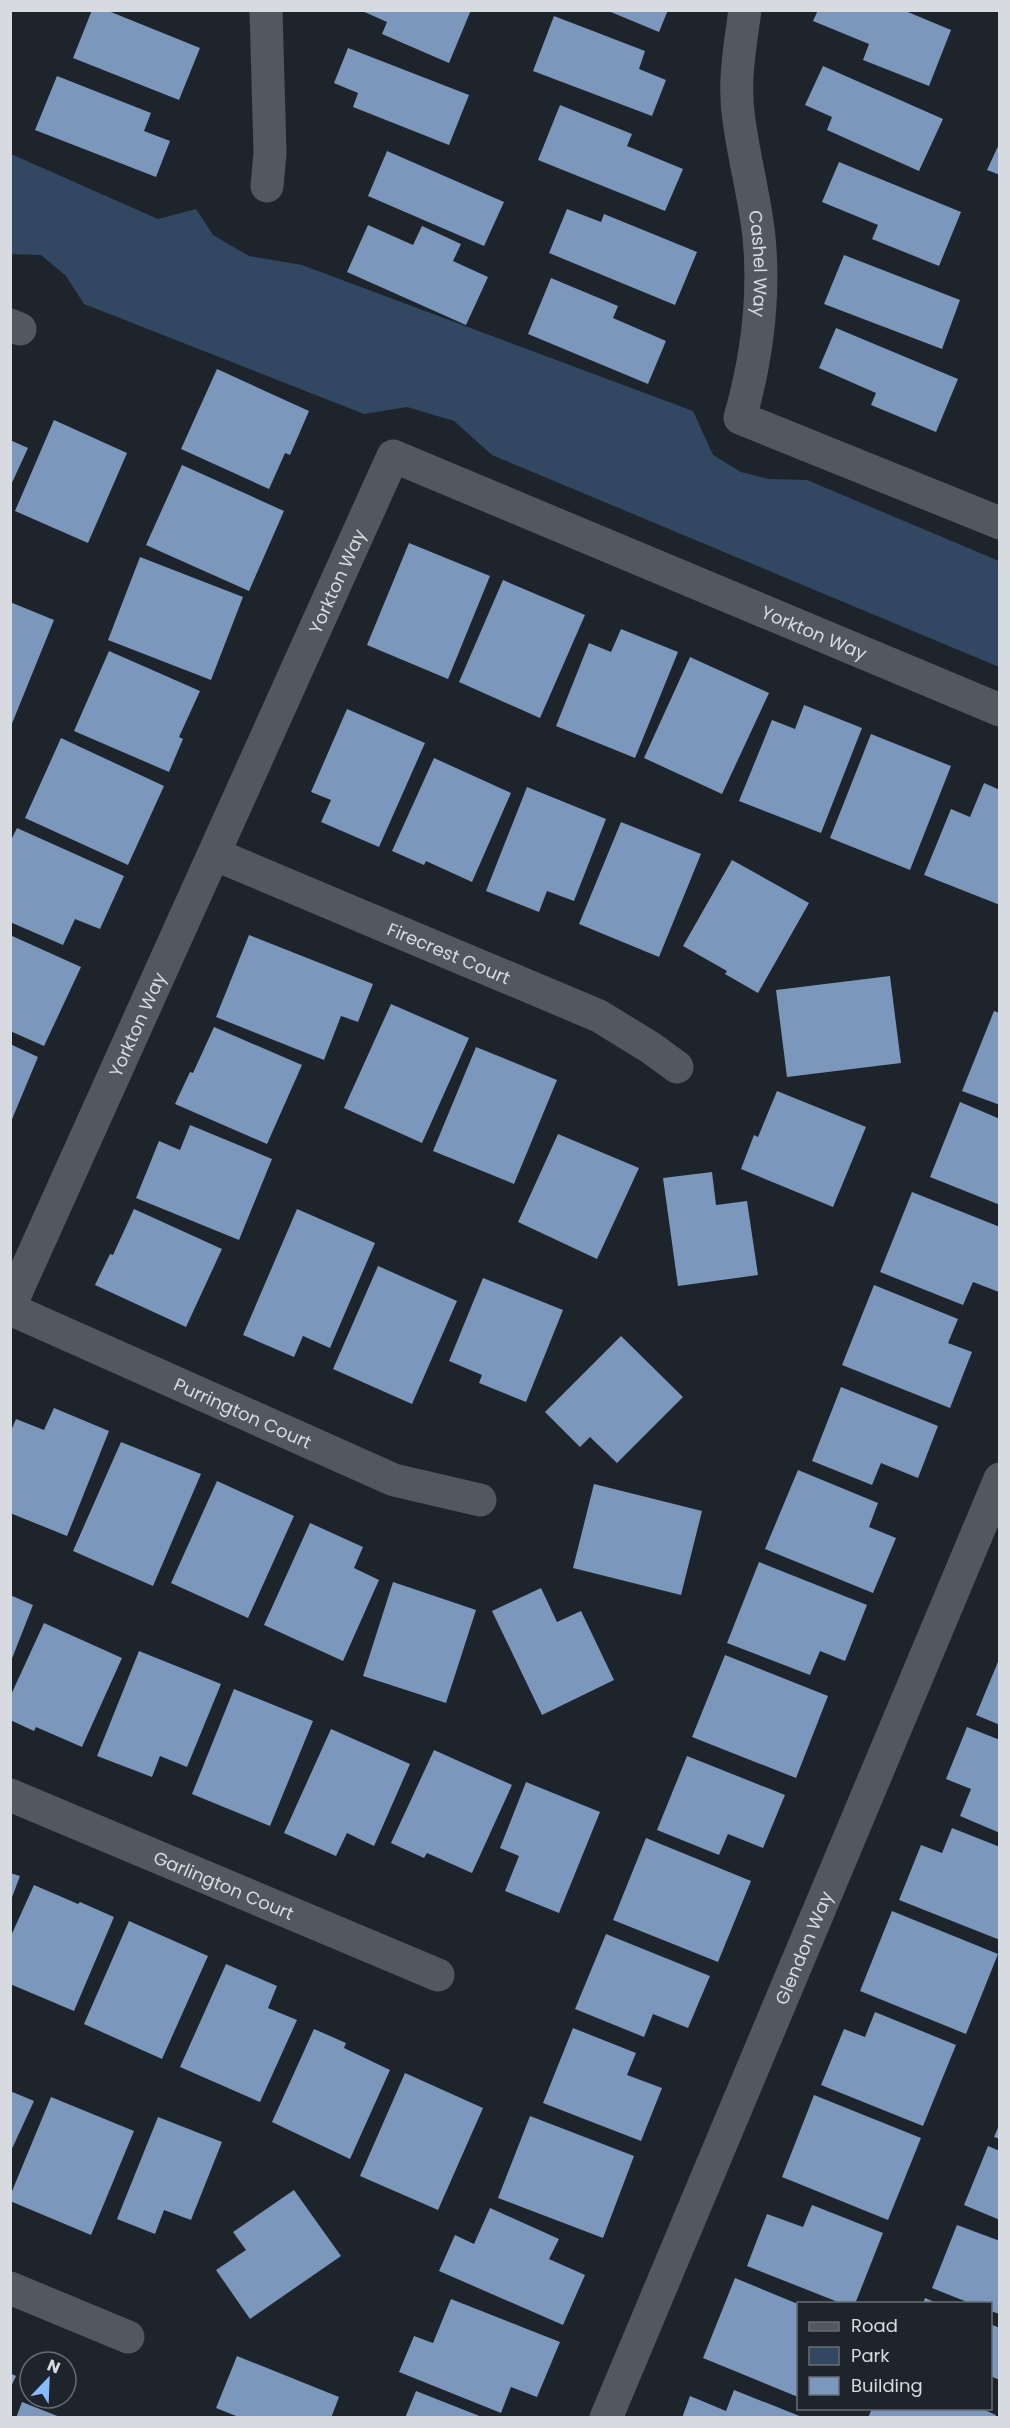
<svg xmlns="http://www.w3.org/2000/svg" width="1010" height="2428" font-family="Poppins,sans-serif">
  <rect width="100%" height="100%" fill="#1e242b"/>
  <path fill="#324762" d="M11 154 158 219 196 209 213 235 249 256 302 265 693 411 713 455 741 472 769 479 807 480 999 561V667L492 455 454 421 407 407 364 414 84 304 66 276 41 255 11 254Z"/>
  <path fill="#7b97bc" d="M92 10H106L200 48 179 100 73 58Z
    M360 10H471L449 63 382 34 387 22Z
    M606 10H668L659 32Z
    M818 10H903L951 30 929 86 863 60 869 44 813 21Z
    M554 16 645 51 639 69 666 80 652 116 533 71Z
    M348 48 469 95 449 145 353 107 358 93 334 83Z
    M823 66 943 119 919 171 827 130 832 117 805 105Z
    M57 76 151 113 144 131 170 141 156 177 35 130Z
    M560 105 632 134 627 146 683 169 665 211 538 160Z
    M1000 142V175L987 170Z
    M387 151 504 202 484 246 368 196Z
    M839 162 961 212 939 266 872 239 878 225 822 202Z
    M567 209 601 222 604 214 697 252 675 305 549 253Z
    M368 225 413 245 422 226 461 244 453 261 488 277 466 325 347 272Z
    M844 255 960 300 942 349 824 304Z
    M551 278 618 306 613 318 666 341 648 384 528 334Z
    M836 328 958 379 936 432 871 405 876 393 819 368Z
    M217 369 309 411 290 455 285 453 269 489 181 449Z
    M54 420 127 453 88 543 15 511Z
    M10 440 28 448 10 487Z
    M182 465 284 511 249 591 146 545Z
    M409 543 490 576 448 679 367 645Z
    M140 557 243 597 211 680 108 640Z
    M503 580 585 615 540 718 459 682Z
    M10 602 54 620 11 726H10Z
    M621 629 678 652 635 758 556 726 589 643 611 652Z
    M109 651 200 691 179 737 183 739 169 772 74 731Z
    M690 657 769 693 722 794 644 758Z
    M804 705 862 728 821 833 739 801 772 720 795 729Z
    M347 709 425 743 379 847 321 822 331 800 311 792Z
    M871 734 951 766 910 870 830 838Z
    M61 738 164 786 128 865 25 818Z
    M434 758 511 793 472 882 426 861 424 865 392 851Z
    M984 783 1000 790V905L924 875 951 809 970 817Z
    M527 787 606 819 574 901 547 891 539 912 486 891Z
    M621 822 701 854 659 957 579 924Z
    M17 828 124 876 100 929 75 919 63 945 10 922V842Z
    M732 860 809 903 758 993 725 974 727 971 683 946Z
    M10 935 81 967 44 1046 10 1031Z
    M249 935 373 984 358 1022 341 1016 324 1060 216 1017Z
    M890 976 901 1063 787 1077 776 990Z
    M391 1004 469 1038 422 1143 344 1108Z
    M994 1011 1000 1013V1105L962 1091Z
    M214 1027 302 1065 267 1144 175 1104 190 1072 193 1073Z
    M10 1044 38 1057 10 1124Z
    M476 1047 557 1080 514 1184 433 1151Z
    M777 1091 866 1127 833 1207 741 1169 754 1135 758 1137Z
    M960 1102 1000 1119V1205L930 1177Z
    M190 1125 272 1159 239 1240 136 1198 159 1141 180 1150Z
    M558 1134 639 1168 597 1259 518 1222Z
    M712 1172 716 1205 747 1201 758 1275 678 1286 663 1178Z
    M912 1192 1000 1227 999 1292 973 1282 963 1305 880 1272Z
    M134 1209 222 1249 186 1327 95 1285 110 1254 113 1255Z
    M297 1209 375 1243 330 1348 303 1336 294 1357 243 1335Z
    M378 1266 457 1301 412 1404 333 1369Z
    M483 1278 563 1310 526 1402 479 1383 482 1375 449 1361Z
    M874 1285 958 1319 948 1343 972 1352 950 1408 842 1365Z
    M621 1336 683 1397 617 1463 590 1437 580 1447 545 1412Z
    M841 1387 938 1426 918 1478 881 1463 872 1485 812 1461Z
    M54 1408 109 1431 67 1536 10 1513V1433L16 1419 44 1430Z
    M121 1442 201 1474 153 1586 73 1551Z
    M798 1470 878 1503 869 1527 896 1538 873 1593 765 1549Z
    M217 1481 294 1516 248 1618 171 1583Z
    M594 1484 702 1511 681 1595 573 1568Z
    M310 1523 363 1547 354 1568 379 1580 343 1661 264 1625Z
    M759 1562 867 1605 845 1661 820 1651 810 1675 727 1643Z
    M393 1582 476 1610 446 1703 363 1676Z
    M541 1588 557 1622 581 1611 614 1680 542 1715 492 1611Z
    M10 1595 33 1605 11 1661H10Z
    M44 1623 122 1658 82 1747 36 1727 34 1731 10 1720V1697Z
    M139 1651 221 1684 187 1767 160 1756 152 1777 97 1756Z
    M725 1655 828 1696 796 1778 692 1737Z
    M1000 1657V1725L976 1715Z
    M234 1689 313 1721 270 1826 192 1794Z
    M967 1727 1000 1740V1833L960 1816 971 1789 946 1779Z
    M331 1729 410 1764 374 1846 347 1833 336 1856 284 1833Z
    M434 1750 512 1785 472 1873 427 1853 424 1858 391 1843Z
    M687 1756 785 1795 763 1848 728 1834 719 1855 657 1830Z
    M526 1782 600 1812 559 1913 505 1891 519 1856 500 1848Z
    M952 1828 1000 1847V1940L899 1900 921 1845 942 1853Z
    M646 1838 751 1881 718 1962 613 1920Z
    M10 1873 20 1876 11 1900H10Z
    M34 1885 78 1904 80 1902 114 1917 74 2011 10 1984V1938Z
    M892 1911 998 1954 966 2034 860 1991Z
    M129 1921 208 1956 162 2059 84 2024Z
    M606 1934 710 1976 688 2028 653 2014 644 2037 575 2009Z
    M226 1964 277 1986 268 2008 297 2020 260 2102 180 2067Z
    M875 2012 956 2045 923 2126 821 2085 844 2029 865 2037Z
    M573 2028 636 2053 627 2075 662 2088 641 2141 543 2103Z
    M314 2029 346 2043 344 2048 390 2070 350 2159 272 2122Z
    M405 2073 483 2108 438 2210 360 2176Z
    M10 2091 34 2101 10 2153Z
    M814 2095 921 2138 888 2220 782 2177Z
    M51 2097 134 2131 91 2235 10 2201V2196Z
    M530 2116 634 2156 603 2238 498 2198Z
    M158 2117 222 2142 191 2220 164 2210 155 2234 117 2219Z
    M1000 2123V2139L994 2137Z
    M988 2146 1000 2151V2220L964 2205Z
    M294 2190 341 2256 250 2319 216 2270 246 2250 233 2232Z
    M812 2205 883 2233 855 2304H843L747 2266 767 2214 803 2227Z
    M490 2208 559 2239 549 2259 585 2275 563 2325 439 2271 455 2235 474 2244Z
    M957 2225 1000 2241V2314L990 2311V2304H972L932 2288Z
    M735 2278 798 2304V2397L703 2358Z
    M925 2298 937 2303V2304H923Z
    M451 2299 560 2342 537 2397 511 2387 501 2413 399 2372 414 2336 433 2343Z
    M990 2324 1000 2328V2380L990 2376Z
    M237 2356 339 2397 331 2418H241L216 2408Z
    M10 2373 16 2376 10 2389Z
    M734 2390 802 2417V2418H682L690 2396 726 2411Z
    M416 2391 482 2417V2418H405Z
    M22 2402 60 2417V2418H16Z
    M872 2408H980L996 2415 994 2418H868Z"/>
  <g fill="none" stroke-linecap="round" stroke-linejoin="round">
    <g stroke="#525860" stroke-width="33">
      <path d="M266 10 270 153 267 186"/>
      <path id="s1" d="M745 10C740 47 733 83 739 120 744 159 755 198 759 237 765 299 757 358 740 418L1000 523"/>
      <path d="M10 325 20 329"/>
      <path id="s2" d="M214 854 599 1016 651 1048 677 1067"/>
      <path id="s3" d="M10 1306 393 456 1000 710"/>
      <path id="s4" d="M10 1309 394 1480 480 1500"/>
      <path id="s5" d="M10 1795 438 1975"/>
      <path d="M10 2288 128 2337"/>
      <path id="s6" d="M606 2418 1000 1479"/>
    </g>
  </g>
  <g text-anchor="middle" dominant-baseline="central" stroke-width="6" stroke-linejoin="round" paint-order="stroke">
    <g font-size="18" fill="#d7dbe0" stroke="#1e242b">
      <text stroke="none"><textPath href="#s1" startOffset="256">Cashel Way</textPath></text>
      <text stroke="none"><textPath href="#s3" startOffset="795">Yorkton Way</textPath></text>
      <text stroke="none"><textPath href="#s3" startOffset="1389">Yorkton Way</textPath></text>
      <text stroke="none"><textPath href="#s2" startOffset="255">Firecrest Court</textPath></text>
      <text stroke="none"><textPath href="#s3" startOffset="309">Yorkton Way</textPath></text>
      <text stroke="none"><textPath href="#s4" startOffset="255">Purrington Court</textPath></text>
      <text stroke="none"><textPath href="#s5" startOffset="232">Garlington Court</textPath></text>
      <text stroke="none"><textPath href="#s6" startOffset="510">Glendon Way</textPath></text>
    </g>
  </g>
  <rect width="1010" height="2428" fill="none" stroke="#d7dbe0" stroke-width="24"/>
  <rect x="797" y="2302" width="195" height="108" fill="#1e242b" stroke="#686d73" stroke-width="1.5"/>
  <rect x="809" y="2322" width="30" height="9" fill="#525860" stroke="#686d73" stroke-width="1.5"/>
  <text x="851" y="2332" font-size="18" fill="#d7dbe0">Road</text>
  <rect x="809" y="2347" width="30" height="18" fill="#324762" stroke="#686d73" stroke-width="1.5"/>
  <text x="851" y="2362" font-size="18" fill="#d7dbe0">Park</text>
  <rect x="809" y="2377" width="30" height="18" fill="#7b97bc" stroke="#686d73" stroke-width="1.5"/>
  <text x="851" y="2392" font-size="18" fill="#d7dbe0">Building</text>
  <g transform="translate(48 2380) rotate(23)"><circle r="28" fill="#1e242b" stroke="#686d73" stroke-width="1.5"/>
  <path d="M0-4.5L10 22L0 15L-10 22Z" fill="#89bafc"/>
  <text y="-9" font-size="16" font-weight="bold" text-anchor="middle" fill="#d7dbe0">N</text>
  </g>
</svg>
